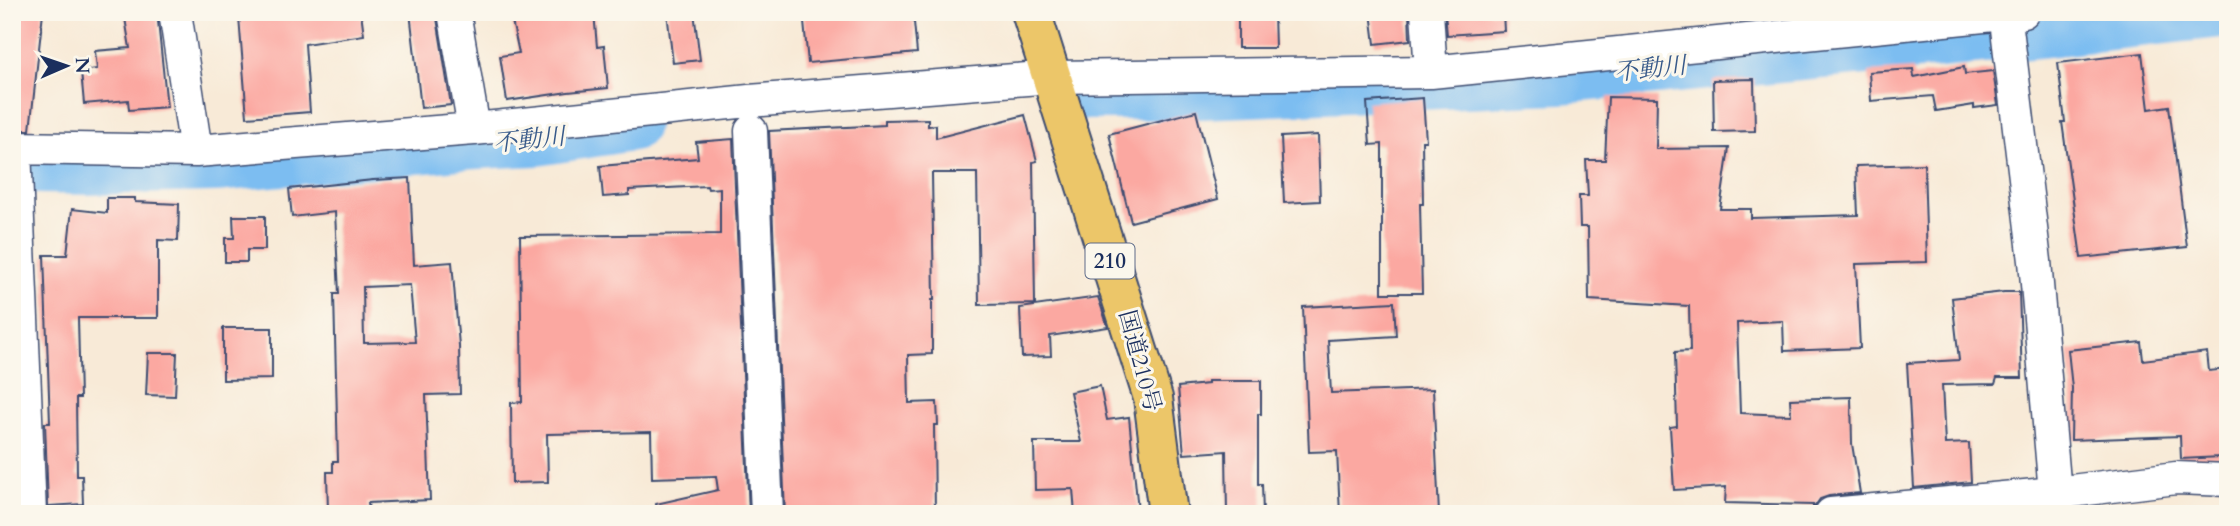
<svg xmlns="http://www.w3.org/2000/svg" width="2240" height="526" font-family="Cardo,'Noto Serif JP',serif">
  <rect width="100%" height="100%" fill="#fbf7ec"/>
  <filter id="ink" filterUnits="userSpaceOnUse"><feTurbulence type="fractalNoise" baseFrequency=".0143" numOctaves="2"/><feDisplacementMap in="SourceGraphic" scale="14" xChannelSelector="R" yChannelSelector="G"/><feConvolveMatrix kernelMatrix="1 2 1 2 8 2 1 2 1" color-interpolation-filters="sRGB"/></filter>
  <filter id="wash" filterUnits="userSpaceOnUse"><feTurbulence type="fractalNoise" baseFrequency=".00686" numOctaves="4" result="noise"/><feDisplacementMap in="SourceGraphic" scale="28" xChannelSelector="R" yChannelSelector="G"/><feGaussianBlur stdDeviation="1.57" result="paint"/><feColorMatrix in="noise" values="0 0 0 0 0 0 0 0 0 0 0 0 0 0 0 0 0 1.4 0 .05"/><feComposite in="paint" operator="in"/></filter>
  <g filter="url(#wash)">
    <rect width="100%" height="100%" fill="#f8ead7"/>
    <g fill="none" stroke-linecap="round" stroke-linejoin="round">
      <path stroke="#7cbdf1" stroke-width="52" d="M1075 94H1178L1560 78 1993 37 2222 12
        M36 168 90 169 216 166 459 144 537 140 632 125"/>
    </g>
    <g id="blocks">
      <path fill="#fba8a1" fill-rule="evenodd" d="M12 12H43L30 130H12Z
        M124 12H157L167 107 129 110 128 100 84 104 81 71 97 69 95 51 130 48Z
        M253 12H361L364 35 305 44 310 112 247 117 239 17 253 14Z
        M410 12H436L451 105 421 108Z
        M510 12H594L597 47 604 46 608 88 568 92 507 101 500 56 519 53Z
        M667 12H694L700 60 673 63Z
        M803 12H913L917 53 808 63Z
        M1238 12H1274L1275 48H1238Z
        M1371 12H1409L1410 40 1375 44Z
        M1445 12H1503L1504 31 1447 35Z
        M2142 53 2149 109 2169 106 2187 247 2081 258 2062 122H2065L2058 63Z
        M1964 67 1965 74 1993 71 1998 105 1974 108V105L1936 111 1933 96 1871 101 1869 72 1913 69 1914 77Z
        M1754 79 1755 131 1714 132 1713 80Z
        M1608 97 1657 98 1656 149 1729 148 1720 209H1751V218L1858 215 1856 166 1924 164 1927 262 1856 264 1860 348 1784 351 1783 321 1737 323 1740 413 1791 415 1790 399 1851 397 1852 444 1860 493 1829 496 1820 499 1813 509V505L1725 503 1726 487 1674 490 1670 427 1677 426 1675 352 1690 351 1689 306 1589 300 1588 227H1580L1579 196H1588L1586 160H1605Z
        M1423 98 1426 141H1422L1423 204H1420L1422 293H1382V144L1370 145 1367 102Z
        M1196 111 1218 199 1131 222 1109 134Z
        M1025 115 1037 161 1033 162 1035 304 979 305 977 173H932L934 300H932V354L908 355 909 403 937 402 938 425H934L935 514H785L769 131 885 125V120L928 119V126L936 125V138Z
        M1318 135 1320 201 1284 203 1281 137Z
        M733 139 749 514H657L656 504 718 490 716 476 652 478 651 432 547 434 548 482 512 483 511 403 522 402 520 236 720 234V188L708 189 707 186 629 190V195L603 197 600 166 698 158 696 142Z
        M410 178 414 265 452 262 459 346 460 394 426 395 430 500 368 503 369 511 328 512 327 472H333V461H338L334 294H339L335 212 292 217 289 189 373 180ZM410 285 415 342 364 343 363 287Z
        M107 198H135V202L179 204 178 241 158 240V318H78L80 398H76L77 476H82L83 504 48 506 45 423H50L44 255H67L72 209 107 213Z
        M233 216H265V250H247V262H225V238H234Z
        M2004 292H2019L2022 378H1997L1995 384 1942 385 1945 444 1969 443 1971 482 1914 488 1907 363 1959 360 1952 298Z
        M1098 297 1108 327 1050 336 1051 356 1022 357 1020 308Z
        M1394 302 1396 336 1328 340 1331 393 1433 389 1439 514H1340L1337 451 1309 452 1303 307Z
        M223 328H272V379L223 380Z
        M2141 342 2143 360 2207 352 2209 371 2228 369V447H2223L2221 457 2181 459 2180 436 2071 440 2072 388 2068 350Z
        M148 353H177L175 396 146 395Z
        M1208 381H1261V414H1258V484H1262L1263 514H1227L1226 451 1184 454 1178 387 1208 384Z
        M1100 386 1107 420 1129 417 1138 511 1113 514H1075L1073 489 1035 490 1034 442H1081L1070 392Z"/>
    </g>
  </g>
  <g filter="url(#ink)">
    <use href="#blocks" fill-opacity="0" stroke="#3c4b70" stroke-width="2"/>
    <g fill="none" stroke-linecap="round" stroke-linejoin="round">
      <g stroke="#3c4b70" stroke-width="35">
        <path id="minor" d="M175 12 196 151
          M454 12 474 129
          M1427 12 1431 72
          M2005 12 2035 261 2055 493 2053 514
          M751 131 767 514
          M12 148 196 151 474 129 749 101 1053 77 1431 72 2023 12
          M15 148 30 514
          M1831 514 2055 493 2176 478 2228 480"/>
      </g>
      <g stroke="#3c4b70" stroke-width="42">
        <path id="trunk" d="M1031 12 1153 398 1168 514"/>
      </g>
      <use href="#minor" stroke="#fff" stroke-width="32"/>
      <use href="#trunk" stroke="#ecc669" stroke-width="38"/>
    </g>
  </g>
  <g text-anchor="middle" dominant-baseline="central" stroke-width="6" stroke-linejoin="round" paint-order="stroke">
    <rect fill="#fbf7ec" stroke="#5e6b89" stroke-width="2" x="1085.5" y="243.5" width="49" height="35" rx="5"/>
    <g font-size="21" font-weight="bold" fill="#1b2f5e">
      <text x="1110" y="261">210</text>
    </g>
    <g font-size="23" fill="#1b2f5e" stroke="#fbf7ec">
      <text transform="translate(1140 361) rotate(75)">国道210号</text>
    </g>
    <g font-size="24" font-style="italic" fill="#385a8a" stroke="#fbf7ec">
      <text transform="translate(1650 69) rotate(-6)">不動川</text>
      <text transform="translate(529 140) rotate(-6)">不動川</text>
    </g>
  </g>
  <rect width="2240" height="526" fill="none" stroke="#fbf7ec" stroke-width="42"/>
  <g transform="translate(66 66) rotate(88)" stroke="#fbf7ec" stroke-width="5" paint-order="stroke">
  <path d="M0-5L12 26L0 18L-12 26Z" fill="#1b2f5e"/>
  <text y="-10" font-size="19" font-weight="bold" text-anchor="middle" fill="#1b2f5e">N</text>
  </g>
</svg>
